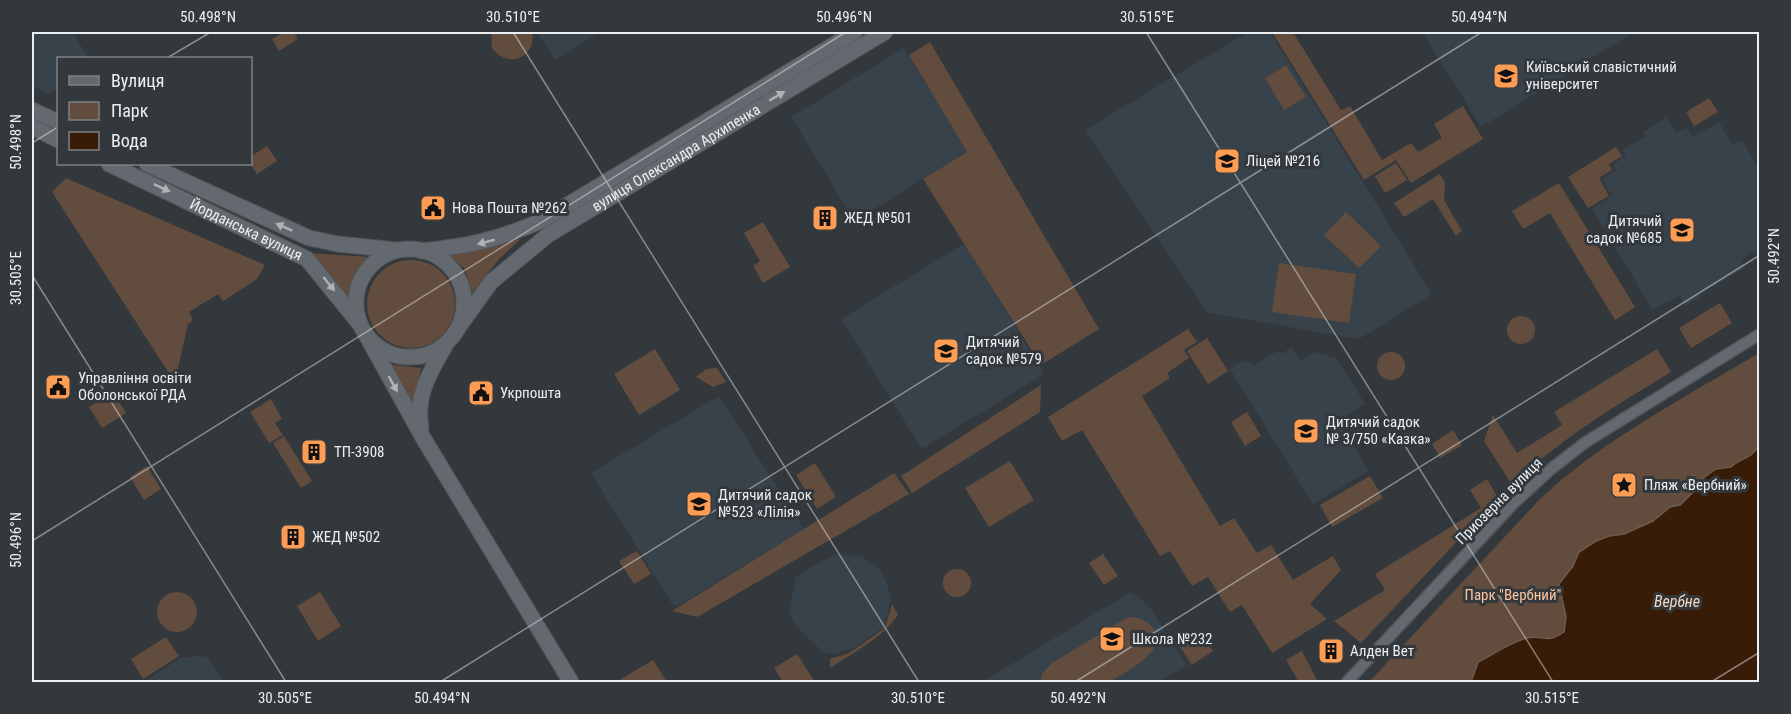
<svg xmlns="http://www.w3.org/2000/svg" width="1791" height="714" font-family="'Roboto Condensed',sans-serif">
  <rect width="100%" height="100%" fill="#33383d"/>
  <path fill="#37424b" d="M32 32H72L89 58H58V87L48 94 32 86Z
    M537 32H600L555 60Z
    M1248 32H1270L1432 294 1359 339 1208 313 1085 130Z
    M1422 32H1634L1481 127Z
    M904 48 967 152 855 221 791 117Z
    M1667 117 1677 133 1686 127 1693 137 1719 122 1733 145 1742 140 1759 168V261L1753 252 1741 260 1745 268 1699 294 1700 297 1685 306 1679 296 1652 309 1592 209 1612 196 1602 179 1616 170 1613 164 1626 156 1622 150 1646 136 1643 132Z
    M965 243 1044 374 922 449 841 319Z
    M1291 347 1301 360 1314 352 1337 358 1365 404 1338 420 1369 471 1313 504 1230 369 1244 360 1254 365 1279 350 1282 354Z
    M719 396 804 529 678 606 672 604 591 473Z
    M835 554 861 556 878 568 887 583 891 599 885 626 854 648 834 654 823 652 795 625 789 612 796 576Z
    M1131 592 1149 606 1187 665 1159 682H982Z
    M197 656 208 657 224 682H143L181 658Z"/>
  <path fill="#614c3e" d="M285 32H293L298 39 279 51 272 39Z
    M491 32H532C537 58 507 69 492 48Z
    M1272 32H1293L1341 110 1350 106 1382 160 1411 143 1418 152 1442 138 1434 124 1463 106 1483 139 1411 183 1396 160 1364 180Z
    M930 42 1099 329 1041 365 923 179 967 152 909 55Z
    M1286 65 1306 97 1284 110 1265 78Z
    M1709 98 1718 112 1694 126 1686 112Z
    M267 146 277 161 257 174 250 164 251 156Z
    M1616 147 1622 156 1609 164 1612 170 1599 178 1609 196 1588 208 1568 177Z
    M1396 163 1407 180 1385 193 1375 176Z
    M1440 174 1445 183 1444 200 1462 231 1456 236 1433 199 1404 217 1394 203Z
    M66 178 265 265 257 279 223 301 218 294 189 312 193 320 188 324 177 373 172 378 52 192Z
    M1559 183 1635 307 1615 320 1550 213 1523 229 1512 211Z
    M1346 212 1381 246 1359 268 1324 235Z
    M763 222 790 267 763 283 753 266 760 261 744 233Z
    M521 239 501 257 472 293 465 269 448 254Z
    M307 253 370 257 354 276 347 299 335 280Z
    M367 304a44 44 0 1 1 88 0a44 44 0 1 1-88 0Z
    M1279 263 1356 274 1349 323 1272 312Z
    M1720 303 1732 323 1691 348 1679 328Z
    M1507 330a14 14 0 1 1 28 0a14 14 0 1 1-28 0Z
    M1188 329 1197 342 1184 350 1189 358 1167 373 1170 378 1142 396 1220 526 1234 518 1257 553 1271 545 1293 580 1333 556 1341 570 1310 604 1327 619 1272 653 1242 605 1230 612 1208 577 1192 586 1170 551 1160 556 1082 430 1062 441 1048 417Z
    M1207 338 1228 371 1208 384 1187 351Z
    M655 349 680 390 639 415 614 374Z
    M1657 349 1671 372C1615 406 1560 439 1512 485L1484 441 1493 415 1517 453 1562 425 1554 412Z
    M1377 366a14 14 0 1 1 28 0a14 14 0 1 1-28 0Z
    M1759 353 1760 445 1756 451 1693 492 1680 505 1670 507 1653 521 1624 534 1609 536 1596 541 1579 552 1573 566 1559 584 1566 617 1564 632C1545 645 1543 634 1527 638 1510 643 1494 654 1478 662L1471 682H1369L1540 499C1604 439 1684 398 1759 353Z
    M387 364 421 368 413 411Z
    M717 368 726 382 713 387 696 377 706 369Z
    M1041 385 1040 412 912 493 901 476Z
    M113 392 126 413 102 428 89 407Z
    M271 399 282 419 275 423 283 435 269 443 250 412Z
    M1247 412 1261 436 1245 446 1231 422Z
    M1453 430 1462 445 1440 458 1432 444Z
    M284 436 312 481 301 488 273 443Z
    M1010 461 1034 500 989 527 965 488Z
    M815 463 836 497 817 509 796 475Z
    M147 466 161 489 144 500 130 477Z
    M894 473 909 494 697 617 672 611Z
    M1370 476 1383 498 1332 527 1320 505Z
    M1487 479 1498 498 1361 643 1334 621 1385 590 1375 574 1481 508 1470 490Z
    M637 551 651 574 634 584 619 561Z
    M1103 554 1118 576 1104 585 1089 563Z
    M943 583a14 14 0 1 1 28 0a14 14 0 1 1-28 0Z
    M320 592 341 626 318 641 297 606Z
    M157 612a20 20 0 1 1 40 0a20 20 0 1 1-40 0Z
    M892 604 898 615C882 638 853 653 830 668V659L849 653 885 628Z
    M1128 617C1146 616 1164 631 1153 650 1149 658 1117 680 1107 682 1094 686 1057 683 1041 682L1042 674 1052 663Z
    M1199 630 1213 651 1192 665 1178 644Z
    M166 637 179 656 143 679 131 659Z
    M1302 651 1318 682H1299L1286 660Z
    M797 654 815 682H783L774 668Z
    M653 660 667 682H616Z"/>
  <path fill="#381c07" stroke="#6e5b4e" stroke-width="1.5" d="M1759 445V682H1471L1478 662C1494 654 1509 643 1527 638 1543 634 1545 645 1564 632L1566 617 1559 584 1573 566 1579 552 1596 541 1609 536 1624 534 1653 521 1670 507 1680 505 1693 492 1695 485 1706 476 1716 469 1731 467C1740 458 1753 458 1759 445Z"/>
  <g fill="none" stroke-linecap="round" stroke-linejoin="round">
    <g stroke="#50555a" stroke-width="13">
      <path id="street" d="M1347 682 1513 504 1551 469 1586 442 1760 334"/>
    </g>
    <g stroke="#50555a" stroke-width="17">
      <g id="secondary">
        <path d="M32 110 58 122"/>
        <path d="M32 127 58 140"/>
        <path id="s1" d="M109 164 307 259 358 322"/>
        <path d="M147 164 309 238 338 244 396 250"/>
        <circle cx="410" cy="303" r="54"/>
        <path d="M421 251C469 246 497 240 541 221L855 32"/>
        <path id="s2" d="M458 328 491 282 548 235 885 32"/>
        <path d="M365 333 422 436 571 682"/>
        <path d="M421 427C415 396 430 372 445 346"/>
      </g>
    </g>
    <use href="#street" stroke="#63696e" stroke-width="10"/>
    <use href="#secondary" stroke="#63696e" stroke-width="15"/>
  </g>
  <defs><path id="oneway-solid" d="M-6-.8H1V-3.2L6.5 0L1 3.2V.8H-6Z" transform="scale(1.5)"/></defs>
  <g fill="#aeb3b7">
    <use href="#oneway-solid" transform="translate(777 96) rotate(-31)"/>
    <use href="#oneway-solid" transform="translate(162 188) rotate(25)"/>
    <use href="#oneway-solid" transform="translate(284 227) rotate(-156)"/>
    <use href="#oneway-solid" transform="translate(486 242) rotate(165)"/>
    <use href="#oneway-solid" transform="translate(329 284) rotate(51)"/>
    <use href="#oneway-solid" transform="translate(393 384) rotate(61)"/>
  </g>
  <path fill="none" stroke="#ebeff2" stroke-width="1.5" stroke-opacity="0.45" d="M513 32 919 682M1146 32 1553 682M167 58 211 32M32 143 58 127M32 275 286 682M32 541 846 32M440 682 1482 32M1075 682 1760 255M1711 682 1760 652"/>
  <defs>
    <g id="university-square" transform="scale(1.35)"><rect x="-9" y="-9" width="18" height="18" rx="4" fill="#fd9d54" stroke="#33383d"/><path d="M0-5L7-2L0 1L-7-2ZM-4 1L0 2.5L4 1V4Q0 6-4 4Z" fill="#111"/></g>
    <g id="school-square" transform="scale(1.35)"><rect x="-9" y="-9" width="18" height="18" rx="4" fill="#fd9d54" stroke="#33383d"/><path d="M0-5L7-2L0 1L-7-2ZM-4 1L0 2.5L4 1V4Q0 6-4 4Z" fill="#111"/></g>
    <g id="civic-square" transform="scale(1.35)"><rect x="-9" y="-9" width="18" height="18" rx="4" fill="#fd9d54" stroke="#33383d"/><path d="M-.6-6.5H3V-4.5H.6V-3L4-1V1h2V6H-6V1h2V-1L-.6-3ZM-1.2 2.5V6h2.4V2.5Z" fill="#111"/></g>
    <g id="building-square" transform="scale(1.35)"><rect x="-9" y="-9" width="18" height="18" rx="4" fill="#fd9d54" stroke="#33383d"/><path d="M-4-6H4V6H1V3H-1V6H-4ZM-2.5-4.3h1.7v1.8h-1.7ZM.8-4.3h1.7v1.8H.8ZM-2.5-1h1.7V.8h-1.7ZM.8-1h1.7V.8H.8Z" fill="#111"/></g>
    <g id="sight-square" transform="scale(1.35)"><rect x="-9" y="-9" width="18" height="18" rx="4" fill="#fd9d54" stroke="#33383d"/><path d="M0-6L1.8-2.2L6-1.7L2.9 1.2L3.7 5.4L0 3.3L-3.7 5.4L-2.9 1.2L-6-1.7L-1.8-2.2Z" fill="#111"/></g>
  </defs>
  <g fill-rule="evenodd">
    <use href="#university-square" x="1506" y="76"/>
    <use href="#school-square" x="1227" y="161"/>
    <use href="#civic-square" x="433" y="208"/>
    <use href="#building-square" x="825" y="218"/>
    <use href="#school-square" x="1682" y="230"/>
    <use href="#school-square" x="946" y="351"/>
    <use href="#civic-square" x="58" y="387"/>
    <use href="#civic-square" x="481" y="393"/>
    <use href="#school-square" x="1306" y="431"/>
    <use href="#building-square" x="314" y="452"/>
    <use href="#sight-square" x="1624" y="485"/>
    <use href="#school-square" x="699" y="504"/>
    <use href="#building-square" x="293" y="537"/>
    <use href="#school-square" x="1112" y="639"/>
    <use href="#building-square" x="1331" y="651"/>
  </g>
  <g text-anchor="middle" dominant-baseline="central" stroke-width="6" stroke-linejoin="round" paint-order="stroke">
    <g font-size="15" fill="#ebeff2" stroke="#33383d" text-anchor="start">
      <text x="1526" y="67">Київський славістичний<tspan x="1526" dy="17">університет</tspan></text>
      <text x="1246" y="161">Ліцей №216</text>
      <text x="452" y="208">Нова Пошта №262</text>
      <text x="844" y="218">ЖЕД №501</text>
      <text x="1662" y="221" text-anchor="end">Дитячий<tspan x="1662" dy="17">садок №685</tspan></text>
      <text x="966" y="342">Дитячий<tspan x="966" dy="17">садок №579</tspan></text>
      <text x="78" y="378">Управління освіти<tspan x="78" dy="17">Оболонської РДА</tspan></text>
      <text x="500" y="393">Укрпошта</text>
      <text x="1326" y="422">Дитячий садок<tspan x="1326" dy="17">№ 3/750 «Казка»</tspan></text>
      <text x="334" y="452">ТП-3908</text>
      <text x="1644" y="485">Пляж «Вербний»</text>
      <text x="718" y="495">Дитячий садок<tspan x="718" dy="17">№523 «Лілія»</tspan></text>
      <text x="312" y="537">ЖЕД №502</text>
      <text x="1132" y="639">Школа №232</text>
      <text x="1350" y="651">Алден Вет</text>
    </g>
    <g font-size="15" fill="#ebeff2" stroke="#33383d">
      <text stroke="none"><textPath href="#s2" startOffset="280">вулиця Олександра Архипенка</textPath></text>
      <text stroke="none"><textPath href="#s1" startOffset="152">Йорданська вулиця</textPath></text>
      <text transform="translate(1499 501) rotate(-45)">Приозерна вулиця</text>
    </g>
    <g font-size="15" fill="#fdc49d" stroke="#33383d">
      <text x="1513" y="595">Парк "Вербний"</text>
    </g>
    <g font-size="16" font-style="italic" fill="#f9d6be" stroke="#33383d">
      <text x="1677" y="601">Вербне</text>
    </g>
  </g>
  <rect width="1791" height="714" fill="none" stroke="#33383d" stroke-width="66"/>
  <rect x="57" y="57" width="195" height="108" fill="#33383d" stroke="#7d8185" stroke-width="1.5"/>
  <rect x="69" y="76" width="30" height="9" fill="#63696e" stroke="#7d8185" stroke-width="1.5"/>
  <text x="111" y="87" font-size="18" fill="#ebeff2">Вулиця</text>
  <rect x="69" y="102" width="30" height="18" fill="#614c3e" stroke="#7d8185" stroke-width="1.5"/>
  <text x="111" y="117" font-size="18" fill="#ebeff2">Парк</text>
  <rect x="69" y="132" width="30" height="18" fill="#381c07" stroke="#7d8185" stroke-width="1.5"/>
  <text x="111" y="147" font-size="18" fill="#ebeff2">Вода</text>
  <rect x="33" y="33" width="1725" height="648" fill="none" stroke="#ebeff2" stroke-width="2"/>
  <g font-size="15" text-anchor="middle" fill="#ebeff2">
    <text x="208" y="22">50.498°N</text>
    <text x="513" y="22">30.510°E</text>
    <text x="844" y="22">50.496°N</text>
    <text x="1147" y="22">30.515°E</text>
    <text x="1479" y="22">50.494°N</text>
    <text transform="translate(16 142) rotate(-90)" y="5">50.498°N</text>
    <text transform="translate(1774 256) rotate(-90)" y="5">50.492°N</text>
    <text transform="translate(16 278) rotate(-90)" y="5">30.505°E</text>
    <text transform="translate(16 540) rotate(-90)" y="5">50.496°N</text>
    <text x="285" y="703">30.505°E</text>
    <text x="442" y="703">50.494°N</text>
    <text x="918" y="703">30.510°E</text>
    <text x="1078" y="703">50.492°N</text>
    <text x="1552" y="703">30.515°E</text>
  </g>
</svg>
